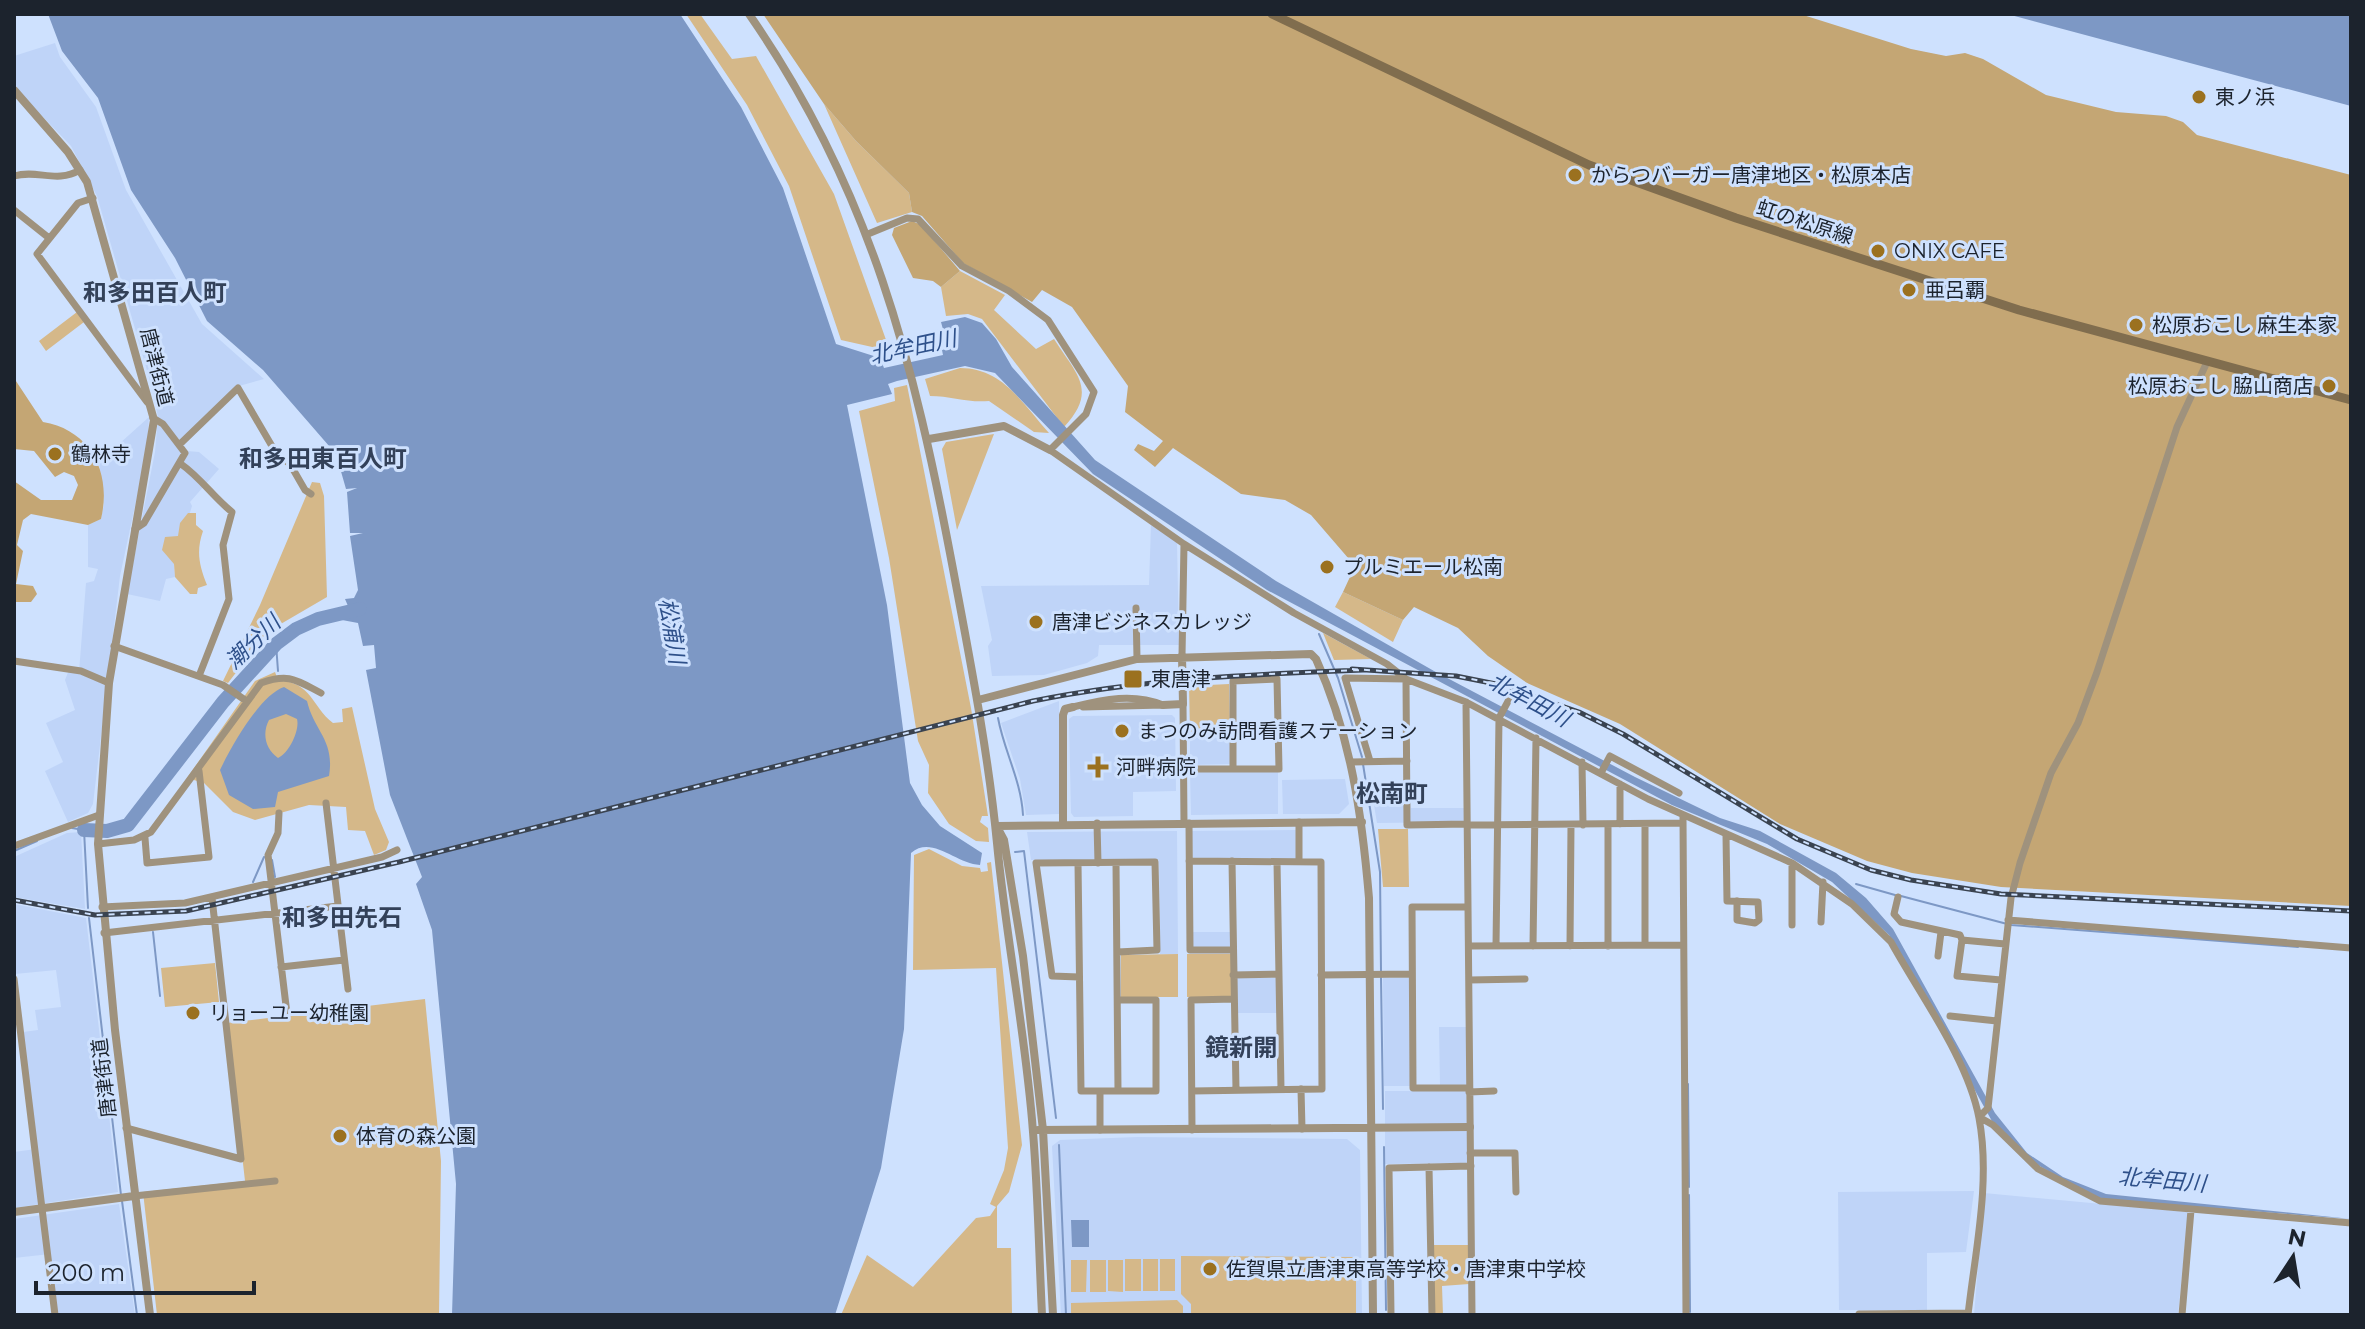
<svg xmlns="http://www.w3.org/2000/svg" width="2365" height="1329" font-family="Montserrat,'Noto Sans JP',sans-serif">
  <rect width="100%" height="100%" fill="#cee1fe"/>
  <path fill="#bfd4f8" d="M55 43 60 57 96 107 126 190 202 324 264 379 239 386 179 443 187 451 199 452 219 469 190 502 192 506 174 564 175 577 166 579 160 601 127 594 155 452 158 417 152 388 97 196 71 146 19 92 14 80V56Z
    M149 417 147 450 120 576 93 804 88 813 68 822 45 771 63 762 46 723 75 710 65 680 69 670 79 672 86 583 94 581 98 569 88 567V525L101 519 104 504 99 462Z
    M1151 525 1177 542 1179 645H1099L1098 656 1087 663 1044 675 992 676 988 646 992 640 981 586 1149 585Z
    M1059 701V814L1026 815 1020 779 1001 723Z
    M1172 715 1175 718 1176 791 1133 792V816L1074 817 1071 813 1069 719 1073 716Z
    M1230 731V764L1190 765V732Z
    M1278 771V814L1191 815 1190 772Z
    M1345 779 1349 804 1339 814H1283L1282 780Z
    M1373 799H1410L1411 808H1465V822L1377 823Z
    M1296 830V859L1193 860 1192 831Z
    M1177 831 1178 954H1160L1159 860H1031L1027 832Z
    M81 832 85 909 14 897V857L67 833Z
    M14 904 86 918 118 1192 14 1208V1152L36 1149 23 1032 38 1030 35 1010 61 1007 56 970 15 974Z
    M1193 932H1236V947H1193Z
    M1236 978H1276L1277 1013H1237Z
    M1383 978H1409L1410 1086H1384Z
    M1439 1027H1467L1468 1085H1440Z
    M1385 1091H1466L1468 1163 1385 1164Z
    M1137 1137 1347 1139 1360 1150 1362 1315H1061L1052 1146 1060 1140Z
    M1974 1191 1966 1252 1927 1253V1310H1839L1838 1192Z
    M1984 1193 2188 1212 2178 1315H1974Z
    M119 1204 135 1315H57L50 1254 14 1258V1219Z"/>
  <path fill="#d5b889" d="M686 14H700L732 59 756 56 834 194 890 351 841 340 789 186 747 105Z
    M824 104 856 141 909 193 912 212 877 223Z
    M960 271 1005 295 994 310 1036 349 1054 339C1077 375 1098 390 1064 427L982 319 968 314 946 316 941 287Z
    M77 312 84 322 46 351 39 341Z
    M960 368C1003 368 1023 404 1049 433L1034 432 989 401C968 403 951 396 930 396L925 379Z
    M907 385 971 708 988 816H982L980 822 988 828 989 842 976 841 949 824 928 793 929 765 918 741 889 558 859 411 895 401 894 388Z
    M994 434 957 530 942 449 946 442Z
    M312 482 320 483 324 496 327 597 267 632 228 683 223 681 260 605Z
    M188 513H196V525L203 531C196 551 199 565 207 585L198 588 197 594H190L175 577 174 564 162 550 165 537 178 536 180 523Z
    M1343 592 1403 620 1393 642 1335 607Z
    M1323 633 1371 659 1334 660Z
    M275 672 278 680C313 683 311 706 333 723L343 722 342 709 352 707 375 809 389 842 386 850 374 855 365 831 348 830 346 807 309 805 255 820 233 812 204 783 187 778 255 681Z
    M1229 684 1230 731 1190 732 1189 686Z
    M1378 829H1408L1409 887H1383Z
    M929 849 962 866 980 868 981 872 988 871 987 863 991 862 1022 1145 1009 1192 997 1206V1248H1011L1012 1315H841L867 1255 913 1287 976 1218 990 1216 996 1207 990 1204 1004 1170 1008 1148 996 968 913 970 914 855Z
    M1178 954V997H1121V955Z
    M1187 954H1231V997H1187Z
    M215 963 219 1002 165 1007 161 968Z
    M425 999 441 1161 439 1315H157L143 1192 245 1181 227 1023Z
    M1434 1245H1469V1284L1442 1286 1443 1315 1434 1314Z
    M1181 1256 1356 1257V1315H1191V1304L1181 1294Z
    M1125 1259H1141V1291H1125Z
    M1143 1259H1158V1291H1143Z
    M1160 1259H1175V1291H1160Z
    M1071 1260H1087L1086 1292H1071Z
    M1090 1260H1106V1292H1090Z
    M1108 1260H1123V1292L1108 1291Z
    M1177 1300 1183 1306V1315H1071V1303Z"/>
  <path fill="#c4a674" d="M763 14H1800L1911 49 1946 56 1965 53 1983 59 2046 95 2116 112 2166 116 2183 122 2197 135 2351 175V906L2001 887 1912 873 1867 861 1780 824 1620 724 1527 683 1488 656 1458 628 1414 607 1403 620 1343 592 1355 566 1311 515 1285 500 1241 494 1173 448 1155 467 1134 450 1138 444 1154 451 1163 441 1125 412 1128 386 1072 307 1042 290 1032 302 963 263 922 216 912 212 909 193 856 141 824 104Z
    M912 221 921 225 960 271 941 287 933 281 913 278 892 235 894 228Z
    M14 378 43 422C91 430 112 473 101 519L88 525 31 514 23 520 17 545 23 551 16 584 33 586 37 594 31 602H14V481L41 500H72L78 485 74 476 64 472 55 477 34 451 14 449Z"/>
  <path fill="#7d98c5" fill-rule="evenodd" d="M48 14H680L741 107 783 188 836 344 880 358 884 368 943 355 942 350 955 347 957 342 955 337H945L941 322 965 317 982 323 996 339 1012 367 1095 460 1276 581 1434 671 1635 777 1720 818 1760 831 1836 873 1866 898 1893 929 1995 1113 2027 1153 2063 1177 2106 1194 2351 1219 2109 1200 2092 1196 2027 1159 1993 1123 1889 935 1832 882 1767 844 1672 805 1267 590 1093 474 995 373 965 366 897 381 888 384 892 394 847 405 887 605 910 783 922 805 940 826 982 853 980 865C956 864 932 835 911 853L904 1029 881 1168 835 1315H452L456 1184 432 930 416 884 422 877 390 795 366 670 376 668 374 645 363 646 358 623 342 620 341 607 348 606 345 599 354 598 358 590 350 536 363 533H350L347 492 357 488 346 489 336 454 263 370 207 321 175 258 131 190 98 98 62 51Z
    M2007 14H2351V106Z
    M284 687 307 701C314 731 335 740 329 776L278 792 275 807 253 809 229 795 220 770C231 747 260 695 284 687ZM286 714 297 719C300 730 289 753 278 758 265 749 262 733 269 720Z
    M1071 1220H1089V1247H1072Z"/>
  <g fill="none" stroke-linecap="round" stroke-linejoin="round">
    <path stroke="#7d98c5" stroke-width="2" d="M1319 634 1338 678 1362 757
      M276 644 278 671
      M998 718C1004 751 1021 780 1023 815
      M1363 764 1380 872 1381 972
      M72 828 84 830 88 908
      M14 851 37 841
      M1015 852 1024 851 1056 1118
      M272 860 275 877
      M253 882 264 857
      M1856 884 1895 895
      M1901 896 2011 925 2298 947
      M89 918 121 1195
      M153 932 160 996
      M1381 978 1383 1109
      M1688 1084 1689 1187
      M1059 1145 1066 1315
      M1384 1147 1386 1310
      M1689 1195 1690 1312
      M122 1201 137 1315"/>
    <path stroke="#7d98c5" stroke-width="14" d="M84 830 107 831 128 825 223 702 276 644 296 629 318 619 360 609"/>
    <path stroke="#9f927d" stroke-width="7" d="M14 176C38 169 56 184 80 170
      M93 198 78 203 37 254 147 402
      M14 210 49 238
      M868 234 907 218 918 219 962 266 1009 291 1048 320 1094 392 1086 414 1050 450 1184 544 1294 613 1387 664 1406 679 1466 702 1648 799 1792 863 1852 904 1891 942C1920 995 1968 1059 1979 1118 1991 1181 1975 1252 1968 1315
      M179 445 238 388 276 453 290 464 305 490 311 494
      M181 464C201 478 213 497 232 512L223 545 229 599 199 676
      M135 529 144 523 185 453 163 424 153 418
      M1136 608 1137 659
      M114 646 223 685 245 700
      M1182 656 1184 544
      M14 661 81 671 109 683
      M1466 702 1472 1315
      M1183 704 1184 823
      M1073 707C1104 699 1134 693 1163 705
      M1083 707 1163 705
      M1370 761 1345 678 1406 679 1407 825 1467 824
      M1351 762 1407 761
      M1582 762 1583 825
      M1185 769H1279L1277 679 1233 681V769
      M1601 773 1610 756 1679 793
      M1620 784V824
      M326 803 348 989
      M279 813 278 833 268 855 287 1014
      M1683 816 1686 1315
      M1299 822V862
      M1097 823 1098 863
      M1189 823 1190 950H1233
      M1467 825 1681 823
      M1608 825V946
      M1726 835 1727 901 1758 902 1759 920 1755 923 1737 920V901
      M145 838 147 863 209 857 199 771
      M98 844 134 840 151 832 261 683C289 673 296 680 321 693
      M14 846 99 815
      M1189 861 1321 862 1322 1089 1192 1091
      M1232 861 1236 1090
      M1277 862 1281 1089
      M1078 863 1081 1091H1156V1000H1118
      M1116 863 1118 1091
      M1898 897 1894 914 1901 922 1960 935 1962 940 2005 944
      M102 907 185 903 382 857 397 850
      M1468 907H1412L1413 1088H1469
      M2008 920 2351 948
      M1821 922 1823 882
      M1792 925V863
      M104 933 338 906
      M1962 940 1957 976 2001 980
      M1645 945V824
      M1469 946 1683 945
      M1496 946 1499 718 1512 694
      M1533 946 1536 738
      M1570 946 1571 825
      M1938 956 1941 932
      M281 967 344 960
      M1233 975 1279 974
      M1321 975 1412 974
      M1079 977 1052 976 1036 863 1155 862 1157 950 1118 952
      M14 979 55 1315
      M1469 980 1525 979
      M1950 1016 1997 1021
      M1301 1089 1302 1129
      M1100 1091V1130
      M1469 1092 1494 1091
      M1979 1117 1988 1108 2011 898 2020 863 2051 773 2078 723 2097 672 2177 427 2207 362
      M1979 1117 1993 1125 2038 1169 2100 1201 2351 1223
      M126 1128 241 1159 212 898
      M1192 1130 1191 1000 1234 999
      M1470 1153H1515L1516 1192
      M1429 1167 1432 1315
      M134 1196 275 1181
      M1859 1314 1968 1313
      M1391 1315 1389 1168 1471 1166
      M2182 1315 2191 1210"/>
    <path stroke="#9f927d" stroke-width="8" d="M749 14C871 190 914 362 953 569 970 660 988 751 997 843 1006 939 1026 1035 1033 1132 1038 1193 1039 1254 1042 1315
      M14 90 68 152 87 182 154 420 109 683 98 844 115 1030 150 1315
      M929 439 1004 426 1050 450
      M978 700 1137 659 1311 654 1316 659C1351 736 1362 815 1369 898L1373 1315
      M1163 705 1183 704 1182 656
      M1063 824V715L1065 709 1073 707
      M997 826 1362 822
      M997 827 1004 840 1023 956 1043 1130 1053 1315
      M1038 1130 1470 1127
      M14 1212 134 1196"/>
    <path stroke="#806d4e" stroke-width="9" d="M1272 14 1589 165 1736 218 2019 310 2351 400"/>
    <g stroke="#3a4350" stroke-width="5">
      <path id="rail" d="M1352 669 1456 676 1501 685 1579 712 1623 734 1797 839 1871 870 1911 880 2001 894 2351 911
        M14 900 95 915 186 911 399 862 1033 701C1142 679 1252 674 1363 670"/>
    </g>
    <use href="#rail" stroke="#cee1fe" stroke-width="2" stroke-dasharray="6" stroke-linecap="butt"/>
  </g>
  <g fill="#9b711f" stroke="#cee1fe" stroke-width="3">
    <circle cx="2199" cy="97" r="8"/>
    <circle cx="1575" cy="175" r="8"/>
    <circle cx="1878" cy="251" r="8"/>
    <circle cx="1909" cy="290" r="8"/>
    <circle cx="2136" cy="325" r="8"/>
    <circle cx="2329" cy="386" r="8"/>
    <circle cx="55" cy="454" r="8"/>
    <circle cx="1327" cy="567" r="8"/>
    <circle cx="1036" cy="622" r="8"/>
    <rect x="1123" y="669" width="20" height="20" rx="4"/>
    <circle cx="1122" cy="731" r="8"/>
    <path d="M1094 755h8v8h8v8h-8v8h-8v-8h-8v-8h8z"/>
    <circle cx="193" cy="1013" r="8"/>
    <circle cx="340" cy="1136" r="8"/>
    <circle cx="1210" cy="1269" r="8"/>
  </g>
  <g text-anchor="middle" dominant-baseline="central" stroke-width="6" stroke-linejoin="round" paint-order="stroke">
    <g font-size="20" fill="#1c232d" stroke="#cee1fe" text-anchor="start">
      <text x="2215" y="97">東ノ浜</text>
      <text x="1591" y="175">からつバーガー唐津地区・松原本店</text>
      <text x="1894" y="251">ONIX CAFE</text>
      <text x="1925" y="290">亜呂覇</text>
      <text x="2152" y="325">松原おこし 麻生本家</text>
      <text x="2313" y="386" text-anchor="end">松原おこし 脇山商店</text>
      <text x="71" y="454">鶴林寺</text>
      <text x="1343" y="567">プルミエール松南</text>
      <text x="1052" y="622">唐津ビジネスカレッジ</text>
      <text x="1151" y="679">東唐津</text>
      <text x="1138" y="731">まつのみ訪問看護ステーション</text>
      <text x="1116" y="767">河畔病院</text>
      <text x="209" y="1013">リョーユー幼稚園</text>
      <text x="356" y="1136">体育の森公園</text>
      <text x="1226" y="1269">佐賀県立唐津東高等学校・唐津東中学校</text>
    </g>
    <g font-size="20" fill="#1c232d" stroke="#cee1fe">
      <text transform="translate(1805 222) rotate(18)">虹の松原線</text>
      <text transform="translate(157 367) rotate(76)">唐津街道</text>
      <text transform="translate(104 1078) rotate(-97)">唐津街道</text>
    </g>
    <g font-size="22" font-style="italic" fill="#2e508a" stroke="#cee1fe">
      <text transform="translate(913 347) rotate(-12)">北牟田川</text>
      <text transform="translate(672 631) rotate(80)">松浦川</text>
      <text transform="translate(253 642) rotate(-44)">潮分川</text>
      <text transform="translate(1529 700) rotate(28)">北牟田川</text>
      <text transform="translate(2162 1180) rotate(5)">北牟田川</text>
    </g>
    <g font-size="24" font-weight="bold" fill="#334159" stroke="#cee1fe">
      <text x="155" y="292">和多田百人町</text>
      <text x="323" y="458">和多田東百人町</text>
      <text x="1392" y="793">松南町</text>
      <text x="342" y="917">和多田先石</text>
      <text x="1241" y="1047">鏡新開</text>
    </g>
  </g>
  <rect width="2365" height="1329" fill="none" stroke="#1c232d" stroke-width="32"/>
  <g transform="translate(2293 1257) rotate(12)" stroke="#cee1fe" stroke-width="6" paint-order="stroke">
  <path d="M0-6L14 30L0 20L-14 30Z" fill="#1c232d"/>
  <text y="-12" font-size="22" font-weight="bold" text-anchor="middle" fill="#1c232d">N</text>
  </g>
  <path d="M36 1281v12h218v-12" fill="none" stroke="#1c232d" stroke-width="4"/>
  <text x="48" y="1281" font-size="24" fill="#1c232d" stroke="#cee1fe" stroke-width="6" paint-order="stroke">200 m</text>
</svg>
